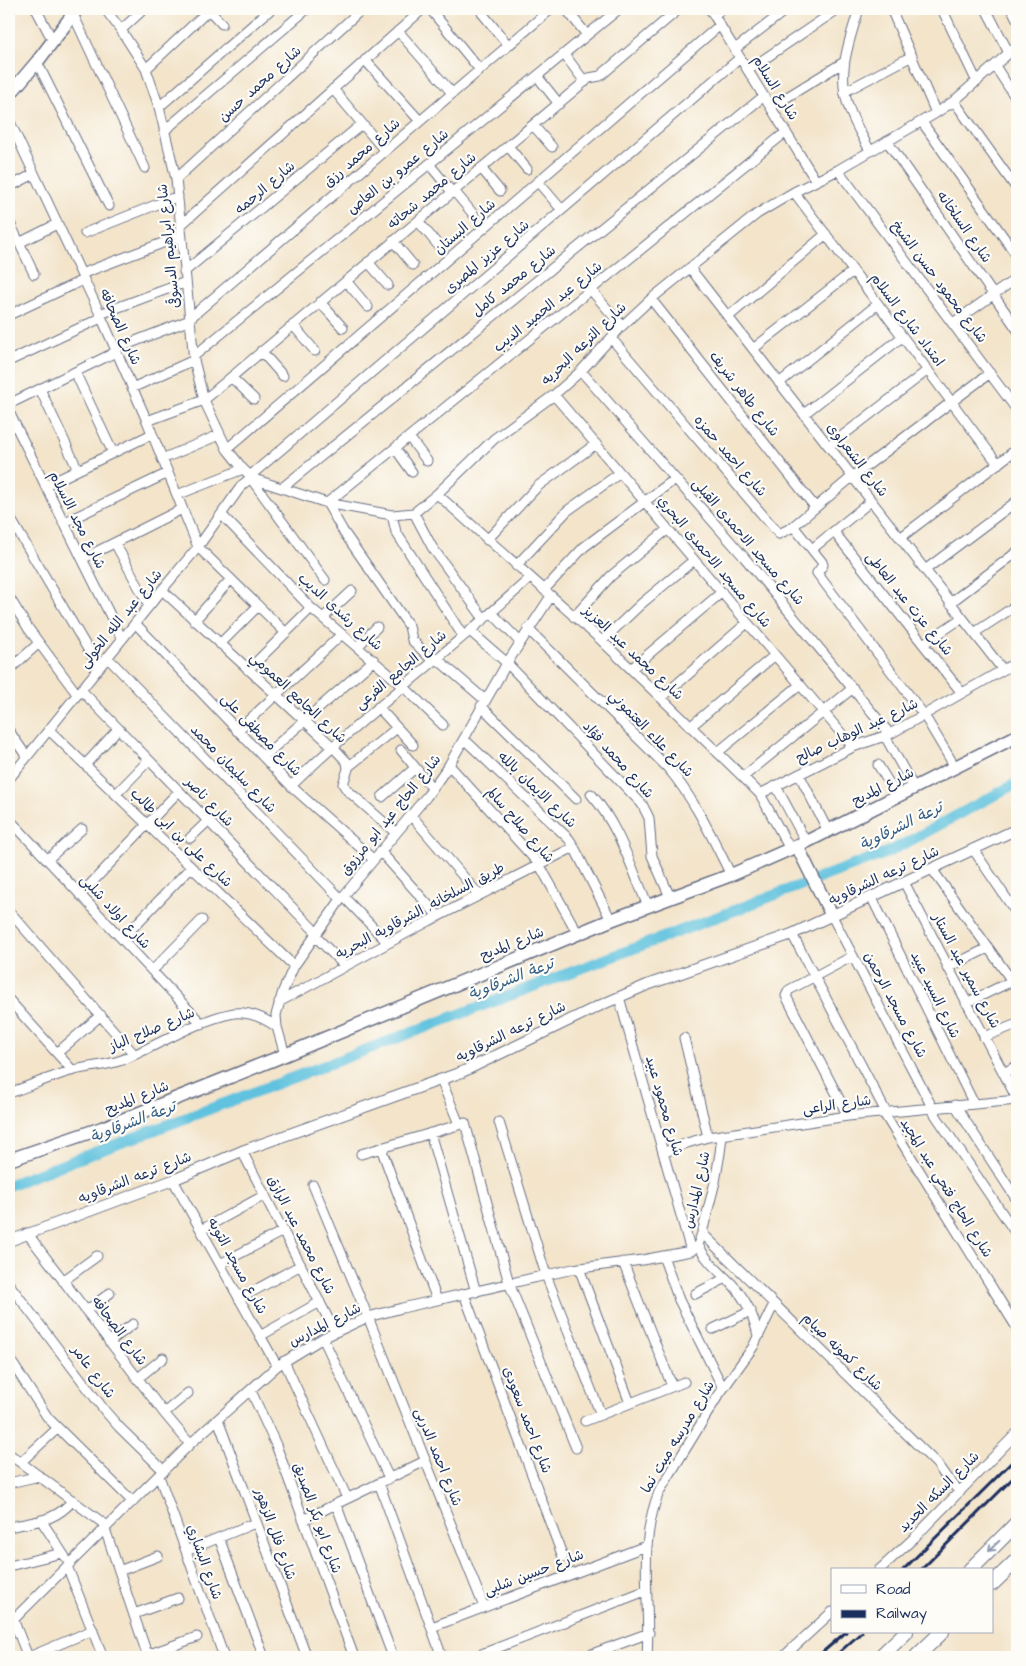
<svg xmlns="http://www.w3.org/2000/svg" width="1026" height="1666" font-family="'Architects Daughter','Playpen Sans Arabic',sans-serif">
  <rect width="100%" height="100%" fill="#fdfcf7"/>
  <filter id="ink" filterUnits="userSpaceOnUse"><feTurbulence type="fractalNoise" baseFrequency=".02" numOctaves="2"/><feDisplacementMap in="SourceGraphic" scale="10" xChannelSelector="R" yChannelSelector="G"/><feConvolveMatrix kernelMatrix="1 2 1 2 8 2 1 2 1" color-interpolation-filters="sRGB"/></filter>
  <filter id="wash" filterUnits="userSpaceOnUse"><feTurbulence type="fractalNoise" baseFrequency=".0096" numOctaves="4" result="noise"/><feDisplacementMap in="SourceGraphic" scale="20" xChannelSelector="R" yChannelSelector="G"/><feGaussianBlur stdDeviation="1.12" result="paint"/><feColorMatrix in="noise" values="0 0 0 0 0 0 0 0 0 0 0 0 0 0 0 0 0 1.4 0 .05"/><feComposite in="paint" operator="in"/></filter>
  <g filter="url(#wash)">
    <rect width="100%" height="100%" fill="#f3e4ca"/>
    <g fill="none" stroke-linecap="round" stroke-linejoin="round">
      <path stroke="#60c2de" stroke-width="11" d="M9 1185 891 851 1017 783"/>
    </g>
  </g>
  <g filter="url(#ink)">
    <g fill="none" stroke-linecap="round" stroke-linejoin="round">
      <g stroke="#676e84" stroke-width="11">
        <path id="minor" d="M36 9 53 41
          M105 9 121 30 146 69 159 107 176 179 194 360 204 400 227 449 243 469 254 479 327 503 392 515 414 513 437 494 494 439 554 395 581 371 622 326 651 299 757 214 794 192 838 170 936 113 954 101 1017 46
          M208 9 222 24
          M430 9 480 70
          M482 9V13L508 45
          M566 9 587 35
          M710 9 816 181
          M859 9C849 42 836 74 849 108 854 123 863 137 870 151
          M891 9 936 113
          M942 9 977 82
          M986 9 1009 53
          M1012 9 1017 19
          M73 14 145 168
          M714 15 722 9
          M121 30 144 9
          M398 31 452 93
          M735 49 787 9
          M564 54 585 82
          M365 60 420 121
          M37 62 109 206
          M995 66 1017 100
          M146 69 209 10
          M748 70 838 9
          M537 76 559 104
          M333 89 385 151
          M844 92 912 56
          M954 101 1017 189
          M159 107 271 9
          M771 107 844 62
          M9 120 100 314 147 421 198 547 286 633
          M922 122 1017 256
          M533 125 552 147
          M164 131 307 9
          M887 141 1017 329
          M508 146 527 169
          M429 164 452 192
          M481 168 500 191
          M838 170 1017 410
          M176 179 362 9
          M538 182 562 210
          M9 187 34 174
          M454 191 474 215
          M794 192 998 464
          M9 221 34 274
          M418 221 438 245
          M181 225 423 9
          M85 233 178 196
          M393 241 413 265
          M19 243 57 224
          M368 262 388 285
          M690 268 1003 670
          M184 272 362 124
          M81 274 181 236
          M346 281 368 307
          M591 290 622 326
          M651 299 815 507
          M320 302 343 328
          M100 314 186 282
          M9 315 83 280
          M728 317 826 234
          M190 318 551 9
          M953 323 1017 278
          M293 325 315 351
          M611 338 779 534 791 528 794 527 822 562 823 565 817 573 924 715 955 767
          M115 349 190 320
          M753 349 853 271
          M261 351 283 376
          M194 356 619 9
          M9 361 101 318
          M581 371 744 557 890 734
          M75 372 113 453
          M231 377 254 399
          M779 383 878 304
          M132 388 194 360
          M40 389 78 470
          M554 395 853 747
          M9 404 116 352
          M9 412 122 639
          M804 414 902 337
          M147 421 204 400 589 78 600 76 679 9
          M409 437 427 461
          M829 446 928 370
          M395 448 412 472
          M227 449 720 25
          M162 459 219 435
          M250 476 740 58
          M252 480 325 580
          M45 486 152 434
          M282 488 764 96
          M437 494 602 641 743 777 760 794 790 849
          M177 495 243 469
          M414 513 432 547 484 619
          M222 515 311 608 403 686 443 725
          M392 515 396 532 463 636
          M9 516 99 668
          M63 523 168 473
          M791 528 852 477 990 373
          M834 532 962 693
          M900 538 1017 449
          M487 540 538 486 596 444
          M115 543 149 606
          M812 549 871 501
          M82 559 182 509
          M516 566 567 511 620 473
          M925 570 1017 501
          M162 590 332 746 347 762 348 769 343 784 347 790 396 833
          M544 590 584 547 675 479
          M9 597 28 628 77 694
          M950 603 1017 552
          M492 613 520 642
          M574 617 611 576 668 529
          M323 618 352 591
          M194 621 231 579
          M135 623 291 786 373 859
          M528 629 668 768C695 800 712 837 731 875
          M470 631 507 663 642 804 649 818 652 856 670 897
          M974 633 1017 605
          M602 641 641 604 694 560
          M220 644 258 606
          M923 644 962 618
          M357 647 377 627
          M107 657 341 899
          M436 658 485 700
          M433 661 412 640 409 626 343 531 327 503 786 132
          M631 669 722 592
          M9 670 39 643
          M248 670 311 608
          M81 690 317 933
          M661 698 747 623
          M481 706 576 799
          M378 707 413 745
          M690 727 775 655
          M49 730 294 966
          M9 731 27 757
          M237 731 342 634
          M885 736 914 788
          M464 739 569 839 574 847 611 920
          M401 750 432 788
          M718 752 800 685
          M263 757 374 660
          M85 765 118 729
          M449 765 539 864 578 934
          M878 765 897 796
          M348 767 397 728
          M799 774 828 831
          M743 777 853 688
          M9 779 162 590 198 547 242 485 247 481 254 479
          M291 786C367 712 452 650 530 578
          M776 786 806 842
          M116 794 149 760
          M591 794C618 824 632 869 648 906
          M760 794 853 747 890 734 1017 662
          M382 797 415 768
          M411 815 479 895
          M9 819 202 1024
          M190 838 208 821
          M973 849 1017 914
          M380 851 438 916
          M47 860 82 829
          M932 869 1017 988
          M904 882 1017 1099
          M80 895 179 791
          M343 896 388 943
          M872 898 974 1104
          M9 911 134 1054
          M832 916 932 1107
          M792 934 886 1112
          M315 936 345 966
          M122 939 191 867
          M947 968 988 948
          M152 971 202 920
          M619 997 691 1251
          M9 1000 73 1071
          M279 1002 429 921 574 847
          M966 1003 1012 981
          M984 1037 1017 1024
          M684 1038 708 1137
          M57 1053 101 1015
          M285 1055 277 1027 276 1015 283 991 294 966 341 899 427 796 449 765 507 663 551 596
          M1003 1073 1017 1066
          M441 1080 459 1124
          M9 1093C30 1086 52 1076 74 1070 90 1066 106 1066 122 1060 158 1046 196 1020 234 1013 250 1011 264 1018 277 1027
          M955 1105 1017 1200
          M930 1107 1017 1235
          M883 1112 1017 1328
          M848 1116 786 996 789 990 853 956
          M499 1122 546 1275 601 1415
          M430 1133 476 1292
          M381 1148 437 1300
          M242 1151 335 1332
          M663 1153 687 1143 708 1137 848 1116 1017 1100
          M361 1154 465 1123 509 1283 576 1448
          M173 1180 277 1366
          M313 1185 368 1317 484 1607
          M201 1230 265 1195
          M27 1233 164 1413 190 1444
          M702 1233 937 1464 946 1477 960 1492
          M698 1245C706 1261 720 1272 732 1284 746 1299 754 1316 758 1336
          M663 1256 679 1300 723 1388
          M623 1262 672 1386
          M220 1264 283 1231
          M579 1268 630 1403
          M63 1281 97 1256
          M9 1284 105 1411 119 1427 164 1471
          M464 1294 563 1557
          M695 1294 726 1278
          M239 1299 301 1265
          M86 1311 110 1293
          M713 1329 751 1311
          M260 1336 320 1302
          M323 1338 389 1478
          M109 1342 133 1324
          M9 1358 48 1418 133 1502
          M284 1361 347 1498
          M137 1379 163 1358
          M251 1391 276 1445 354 1657
          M164 1413 188 1393
          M218 1420 307 1657
          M585 1421 684 1382
          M9 1454 107 1526
          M21 1462 58 1428
          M159 1476 224 1657
          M9 1483 40 1476
          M379 1483 442 1657
          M336 1504 393 1657
          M41 1520 65 1557
          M303 1520 425 1461
          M9 1527C36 1521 55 1522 73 1500
          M105 1529 148 1657
          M219 1538 264 1657
          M186 1551 255 1523
          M9 1566 62 1553
          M67 1566 103 1657
          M879 1570 914 1538 1017 1433
          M119 1571 158 1556
          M9 1609 28 1657
          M134 1614 178 1598
          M9 1624 190 1444 277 1366 323 1338 368 1317 402 1308 573 1269 642 1260 691 1251 698 1245 702 1233 715 1182 720 1153 722 1136
          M432 1627 646 1546
          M147 1655 197 1637
          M29 1657 93 1630
          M474 1657 645 1591
          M584 1657 649 1633
          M647 1657C651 1601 637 1547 659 1492L718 1396 753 1347 774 1304
          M783 1657 832 1612"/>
      </g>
      <g stroke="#676e84" stroke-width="12">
        <path id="tertiary" d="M9 1241 173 1180 242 1151 462 1072 601 1005 647 985 792 934 1017 829"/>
      </g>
      <g stroke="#676e84" stroke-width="15">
        <path id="secondary" d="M9 95 37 62 77 9
          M797 846 832 916
          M9 1160 102 1128 275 1059 611 920 731 875 806 842 1017 736"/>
      </g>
      <g stroke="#676e84" stroke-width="16">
        <path id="trunk" d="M970 1570 1017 1523
          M992 1584 1017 1560
          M880 1657 906 1632
          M916 1657 942 1632"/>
      </g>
      <use href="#minor" stroke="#fff" stroke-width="9"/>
      <use href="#tertiary" stroke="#fff" stroke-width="10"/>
      <use href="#secondary" stroke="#fff" stroke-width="12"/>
      <use href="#trunk" stroke="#fff" stroke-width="14"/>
      <path stroke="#1b2f5e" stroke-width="3" d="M903 1570 1017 1457
        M921 1570 1017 1474
        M817 1657 846 1632
        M834 1657 862 1632"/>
    </g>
    <defs><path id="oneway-shaft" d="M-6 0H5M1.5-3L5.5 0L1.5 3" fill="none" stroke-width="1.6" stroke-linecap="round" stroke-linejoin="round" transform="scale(1.25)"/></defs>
    <use stroke="#8d97ae" href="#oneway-shaft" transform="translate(994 1546) rotate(136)"/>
  </g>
  <g text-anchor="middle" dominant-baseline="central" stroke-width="4.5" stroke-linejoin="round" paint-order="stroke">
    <g font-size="14" fill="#1b2f5e" stroke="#fdfcf7">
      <text transform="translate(260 84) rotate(-42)">شارع محمد حسن</text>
      <text transform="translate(775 88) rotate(58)">شارع السلام</text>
      <text transform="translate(362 153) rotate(-41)">شارع محمد رزق</text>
      <text transform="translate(398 172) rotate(-39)">شارع عمرو بن العاص</text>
      <text transform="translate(265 188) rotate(-40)">شارع الرحمه</text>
      <text transform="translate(432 191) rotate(-40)">شارع محمد شحاته</text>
      <text transform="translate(465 227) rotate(-41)">شارع البستان</text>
      <text transform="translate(964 227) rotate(55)">شارع السلخانه</text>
      <text transform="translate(169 246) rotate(-96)">شارع ابراهيم الدسوقى</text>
      <text transform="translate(487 257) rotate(-40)">شارع عزيز المصرى</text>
      <text transform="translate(514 281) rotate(-39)">شارع محمد كامل</text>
      <text transform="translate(939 282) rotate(53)">شارع محمود حسن الشيخ</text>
      <text transform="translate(548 307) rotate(-39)">شارع عبد الحميد الديب</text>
      <text transform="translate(907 320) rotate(53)">امتداد شارع السلام</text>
      <text transform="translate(120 327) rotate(66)">شارع الصحافه</text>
      <text transform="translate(584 344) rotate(-44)">شارع الترعه البحريه</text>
      <text transform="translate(744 394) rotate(52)">شارع طاهر شريف</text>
      <text transform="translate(730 456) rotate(49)">شارع احمد حمزه</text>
      <text transform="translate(857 460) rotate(52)">شارع الشعراوى</text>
      <text transform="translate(77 520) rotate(63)">شارع مجد الاسلام</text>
      <text transform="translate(748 542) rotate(49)">شارع مسجد الاحمدى القبلى</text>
      <text transform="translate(714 562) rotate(50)">شارع مسجد الاحمدى البحري</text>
      <text transform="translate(909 604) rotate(51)">شارع عزت عبد العاطى</text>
      <text transform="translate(340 612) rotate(42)">شارع رشدى الديب</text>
      <text transform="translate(121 619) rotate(-51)">شارع عبد الله الخولى</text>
      <text transform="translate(633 653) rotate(43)">شارع محمد عبد العزيز</text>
      <text transform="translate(401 670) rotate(-40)">شارع الجامع الفرعى</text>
      <text transform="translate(298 698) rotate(43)">شارع الجامع العمومي</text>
      <text transform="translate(857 731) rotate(-25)">شارع عبد الوهاب صالح</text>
      <text transform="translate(651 734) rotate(46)">شارع علاء العتموني</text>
      <text transform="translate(261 735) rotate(46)">شارع مصطفى على</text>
      <text transform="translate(618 760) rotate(48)">شارع محمد فؤاد</text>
      <text transform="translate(233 769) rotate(46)">شارع سليمان محمد</text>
      <text transform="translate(883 787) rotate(-27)">شارع المديح</text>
      <text transform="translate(537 790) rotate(44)">شارع الايمان بالله</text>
      <text transform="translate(209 802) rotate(46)">شارع ناصر</text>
      <text transform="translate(391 815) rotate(-51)">شارع الحاج عيد ابو مرزوق</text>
      <text transform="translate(520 825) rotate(49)">شارع صلاح سالم</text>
      <text transform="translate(181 838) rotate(44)">شارع على بن ابى طالب</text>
      <text transform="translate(884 876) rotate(-25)">شارع ترعه الشرقاويه</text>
      <text transform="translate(420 911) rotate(-28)">طريق السلخانه, الشرقاويه البحريه</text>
      <text transform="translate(115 912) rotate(47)">شارع اولاد شلبى</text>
      <text transform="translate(512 944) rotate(-22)">شارع المديح</text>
      <text transform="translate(966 971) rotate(62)">شارع سمير عبد الستار</text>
      <text transform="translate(935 995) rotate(64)">شارع السيد عبيد</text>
      <text transform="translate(895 1005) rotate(62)">شارع مسجد الرحمن</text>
      <text transform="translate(152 1030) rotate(-23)">شارع صلاح الباز</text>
      <text transform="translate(511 1032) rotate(-26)">شارع ترعه الشرقاويه</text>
      <text transform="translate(137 1098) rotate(-22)">شارع المديح</text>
      <text transform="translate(837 1105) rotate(-8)">شارع الراعى</text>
      <text transform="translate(664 1106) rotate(74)">شارع محمود عبيد</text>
      <text transform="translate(135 1178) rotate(-21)">شارع ترعه الشرقاويه</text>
      <text transform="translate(946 1188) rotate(58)">شارع الحاج فتحي عبد المجيد</text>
      <text transform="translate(697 1190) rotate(-77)">شارع المدارس</text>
      <text transform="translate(301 1235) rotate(63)">شارع محمد عبد الرازق</text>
      <text transform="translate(237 1266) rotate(61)">شارع مسجد التوبه</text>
      <text transform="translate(325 1325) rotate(-27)">شارع المدارس</text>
      <text transform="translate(119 1331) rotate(53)">شارع الصحافه</text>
      <text transform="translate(842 1352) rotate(44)">شارع كمونه صيام</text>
      <text transform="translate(93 1372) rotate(53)">شارع عامر</text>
      <text transform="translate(527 1420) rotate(69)">شارع احمد سعودى</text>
      <text transform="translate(678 1437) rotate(-59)">شارع مدرسه ميت نما</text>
      <text transform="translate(438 1457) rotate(68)">شارع احمد الدربى</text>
      <text transform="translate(939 1492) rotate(-45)">شارع السكه الحديد</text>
      <text transform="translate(317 1518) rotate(70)">شارع ابو بكر الصديق</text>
      <text transform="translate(275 1534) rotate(70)">شارع فلل الزهور</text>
      <text transform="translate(204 1562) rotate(70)">شارع البشاري</text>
      <text transform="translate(534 1573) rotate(-21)">شارع حسين شلبى</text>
    </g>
    <g font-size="15" font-style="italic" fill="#305b84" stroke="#fdfcf7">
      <text transform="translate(901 826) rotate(-26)">ترعة الشرقاوية</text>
      <text transform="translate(511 979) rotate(-21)">ترعة الشرقاوية</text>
      <text transform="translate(133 1122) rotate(-21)">ترعة الشرقاوية</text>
    </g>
  </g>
  <rect width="1026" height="1666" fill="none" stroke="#fdfcf7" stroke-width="30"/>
  <rect x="831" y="1568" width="162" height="65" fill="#fdfcf7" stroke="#a3aaba"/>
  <rect x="841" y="1585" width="25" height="8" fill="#ffffff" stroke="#a3aaba"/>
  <text x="876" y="1594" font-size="15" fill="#1b2f5e">Road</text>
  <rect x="841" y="1610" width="25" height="8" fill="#1b2f5e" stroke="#a3aaba"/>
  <text x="876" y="1618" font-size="15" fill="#1b2f5e">Railway</text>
</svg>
